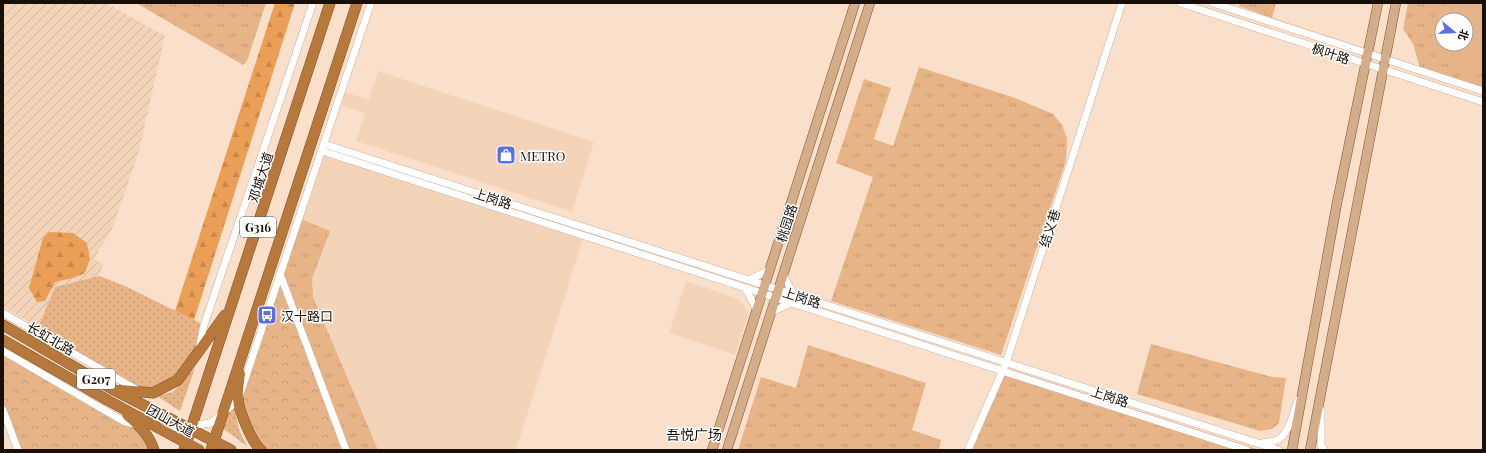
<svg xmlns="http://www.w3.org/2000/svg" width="1486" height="453" font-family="'Playfair Display','Noto Sans SC',serif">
  <defs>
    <pattern id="industrial-furrows" width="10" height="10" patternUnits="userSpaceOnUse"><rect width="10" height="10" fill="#f4d4b9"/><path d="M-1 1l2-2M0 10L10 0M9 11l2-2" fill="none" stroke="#d0b59e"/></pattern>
    <pattern id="grass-tufts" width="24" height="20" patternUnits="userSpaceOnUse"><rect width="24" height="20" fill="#e7b488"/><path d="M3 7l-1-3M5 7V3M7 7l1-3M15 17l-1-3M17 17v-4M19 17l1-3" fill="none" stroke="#c59a74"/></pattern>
    <pattern id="forest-firs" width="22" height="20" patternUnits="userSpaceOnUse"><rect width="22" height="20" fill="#eb9e56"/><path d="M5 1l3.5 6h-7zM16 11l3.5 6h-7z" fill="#c98749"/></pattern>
    <pattern id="park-crowns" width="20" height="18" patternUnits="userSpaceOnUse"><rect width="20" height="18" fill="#e7b488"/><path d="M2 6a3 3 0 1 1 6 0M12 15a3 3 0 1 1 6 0" fill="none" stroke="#c59a74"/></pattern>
    <pattern id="garden-dots" width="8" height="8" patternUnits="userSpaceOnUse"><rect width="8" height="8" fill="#e7b488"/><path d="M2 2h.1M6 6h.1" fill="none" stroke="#c59a74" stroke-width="1.8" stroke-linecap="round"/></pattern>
  </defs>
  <rect width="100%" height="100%" fill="#fae0ca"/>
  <path fill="#f4d4b9" d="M378 71 594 142 572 212 356 141 365 113 337 104 342 91 369 100Z
    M322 151 584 236 516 450H346L280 274Z
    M686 281 739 299 745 307 748 316 735 355 669 333Z"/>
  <path fill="url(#industrial-furrows)" d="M3 3H106L165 36 139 151 113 227 94 259 103 264 99 276 55 287 38 327 3 307Z"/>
  <path fill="url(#grass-tufts)" fill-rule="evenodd" d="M136 3H266L247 61 243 65Z
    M1240 3H1276L1272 18 1239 6Z
    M1408 3H1483V91L1421 71 1413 44 1403 29ZM1442 20H1466V44H1442Z
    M919 67 1015 98 1053 114 1062 125 1067 139 1066 161 1001 355 831 301 873 177 836 163 864 79 891 88 874 139 893 146Z
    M299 218 330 231 312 279 313 297 378 450H346L280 274Z
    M1151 344 1272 377 1286 378 1279 423 1272 429 1260 431 1137 394Z
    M808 345 926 383 912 430 941 440 939 449 943 450H738L761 377 796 388Z
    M1007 368 1260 450H971Z"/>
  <path fill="url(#forest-firs)" d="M275 3H295L194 320 175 311Z
    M49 232 73 233 87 243 90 259 85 273 73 278 55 282 45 301 37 302 29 288 43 238Z"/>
  <path fill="url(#park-crowns)" d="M280 274 346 450H261L238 400Z
    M3 351 123 421 140 426 154 450H18L3 410Z"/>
  <path fill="url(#garden-dots)" d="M99 276 125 286 204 325 198 355 178 380 141 392 36 332 55 287Z
    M195 368 180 411 157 396 173 392Z
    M232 397 239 430 247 446 222 428Z"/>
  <path fill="#e7b488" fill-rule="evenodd" d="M1449 3H1473L1483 6V71L1435 55 1437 48C1427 33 1431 11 1449 3ZM1442 20H1466V44H1442Z"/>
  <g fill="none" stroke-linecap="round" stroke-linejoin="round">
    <g stroke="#cab19c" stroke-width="8">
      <path id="minor" d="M1180 3 1483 102
        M1213 3 1483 91
        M324 144 1279 450
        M322 151 1247 450
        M280 274 346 450
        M783 275 794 295
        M749 280 769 270
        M745 288 757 310
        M771 312 791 303
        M3 313 139 391
        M199 349 204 325 313 3
        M3 351 123 421 138 425
        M3 410 18 450
        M1321 410V445L1324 450
        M160 427 173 428 211 423 238 400 371 3
        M1262 443C1266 442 1271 442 1275 441 1289 436 1294 412 1298 400
        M968 450 1006 363 1122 3"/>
    </g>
    <g stroke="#7f532a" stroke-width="10">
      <path id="major" d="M712 450 855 3
        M727 450 870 3
        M1292 450 1337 203 1378 3
        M1310 450 1396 3"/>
    </g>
    <g stroke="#7f532a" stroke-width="11">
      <path id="highway" d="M3 325 112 389 231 450
        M3 340 109 401 199 450
        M240 374C239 382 237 391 238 399 239 411 252 443 261 450
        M121 390 153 393 178 380 225 315
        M128 416C140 426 149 435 154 450
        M184 450 330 3
        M211 450 357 3"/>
    </g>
    <use href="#minor" stroke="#fff" stroke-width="7"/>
    <use href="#major" stroke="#d4ae8a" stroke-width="9"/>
    <use href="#highway" stroke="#b7783c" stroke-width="10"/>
  </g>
  <defs>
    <g id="shop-square" transform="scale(1)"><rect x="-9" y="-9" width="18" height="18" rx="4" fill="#596fe6" stroke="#fff"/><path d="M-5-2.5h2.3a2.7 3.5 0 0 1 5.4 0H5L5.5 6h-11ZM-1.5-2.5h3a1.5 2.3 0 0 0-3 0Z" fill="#fff"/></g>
    <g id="bus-square" transform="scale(1)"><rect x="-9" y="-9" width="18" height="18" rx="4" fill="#596fe6" stroke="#fff"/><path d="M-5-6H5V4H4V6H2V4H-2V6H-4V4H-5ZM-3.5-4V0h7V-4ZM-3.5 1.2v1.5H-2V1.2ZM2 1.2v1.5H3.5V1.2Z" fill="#fff"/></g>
  </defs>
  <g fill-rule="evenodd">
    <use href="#shop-square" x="506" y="155"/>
    <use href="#bus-square" x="267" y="315"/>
  </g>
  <g text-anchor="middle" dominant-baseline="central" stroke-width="3" stroke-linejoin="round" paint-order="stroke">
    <g fill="#fff" stroke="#5d5752" stroke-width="1">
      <rect x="240" y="217" width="36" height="20" rx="3"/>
      <rect x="77" y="369" width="38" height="20" rx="3"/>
    </g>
    <g font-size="12" font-weight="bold" fill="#180f08">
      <text x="258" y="227">G316</text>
      <text x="96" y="379">G207</text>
    </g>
    <g font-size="13" fill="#180f08" stroke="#fff">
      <text transform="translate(1331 53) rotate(18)">枫叶路</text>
      <text transform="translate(260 177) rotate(-72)">邓城大道</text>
      <text transform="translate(493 198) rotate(18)">上岗路</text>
      <text transform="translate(786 223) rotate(-72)">桃园路</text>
      <text transform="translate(1049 228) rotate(-72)">结义巷</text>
      <text transform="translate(802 297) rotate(18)">上岗路</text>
      <text transform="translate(51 338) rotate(30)">长虹北路</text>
      <text transform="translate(1110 396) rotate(18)">上岗路</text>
      <text transform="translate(171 420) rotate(29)">团山大道</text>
    </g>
    <g font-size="13" fill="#180f08" stroke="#fff" text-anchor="start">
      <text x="520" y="155">METRO</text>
      <text x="281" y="315">汉十路口</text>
    </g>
    <g font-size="14" fill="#180f08" stroke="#fff">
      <text x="694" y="434">吾悦广场</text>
    </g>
  </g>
  <rect width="1486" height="453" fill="none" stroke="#180f08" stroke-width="8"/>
  <g transform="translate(1454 32) rotate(108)"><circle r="19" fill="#ffffff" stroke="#a39f9c"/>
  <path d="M0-3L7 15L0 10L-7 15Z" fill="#596fe6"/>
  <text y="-6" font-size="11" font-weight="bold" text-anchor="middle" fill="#180f08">北</text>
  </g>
</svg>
